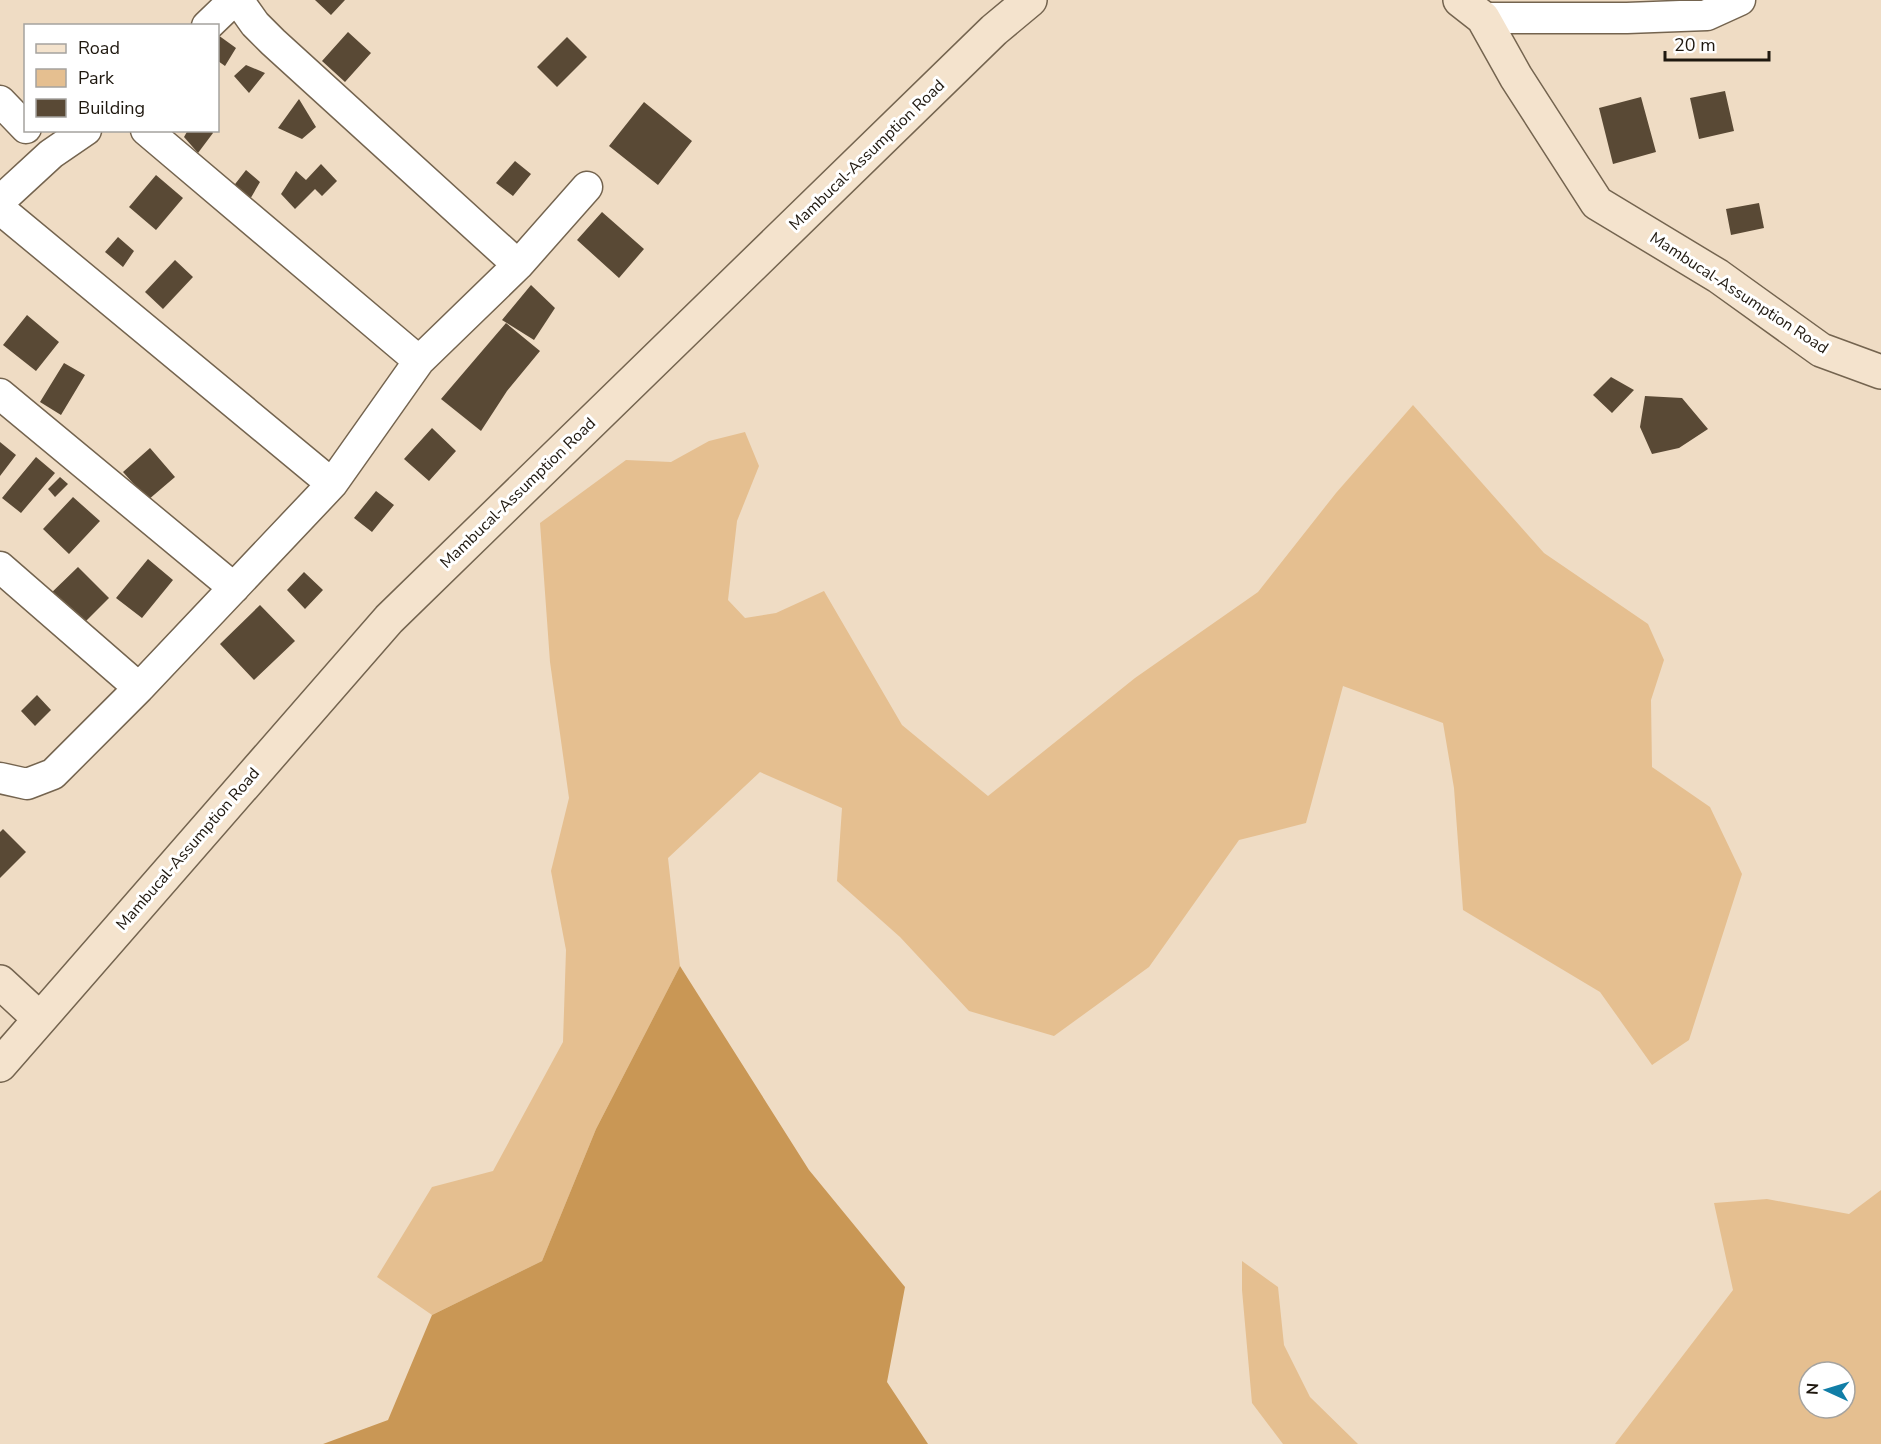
<svg xmlns="http://www.w3.org/2000/svg" width="1881" height="1444" font-family="'Nunito Sans',sans-serif">
  <rect width="100%" height="100%" fill="#efdcc4"/>
  <path fill="#e5bf90" fill-rule="evenodd" d="M1413 405 1544 553 1648 624 1664 660 1651 700 1652 767 1710 807 1742 874 1689 1040 1652 1065 1600 992 1463 910 1454 788 1443 723 1343 686 1306 823 1239 840 1149 967 1054 1036 969 1011 900 937 837 881 842 808 760 772 668 858 680 966 596 1129 542 1261 432 1315 377 1277 432 1187 493 1171 563 1042 566 950 551 871 569 798 550 662 540 523 626 460 671 462 709 441 745 432 759 466 737 521 728 600 745 618 776 613 824 591 902 725 988 796 1135 678 1258 592 1336 493Z
    M1881 1190V1444H1615L1733 1290 1714 1203 1767 1199 1849 1214ZM1809 1372H1845V1408H1809Z
    M1242 1261 1278 1287 1284 1345 1310 1397 1358 1444H1283L1252 1403 1242 1290Z"/>
  <path fill="#c99755" d="M680 966 809 1170 905 1287 887 1382 928 1444H323L388 1420 432 1315 542 1261 596 1129Z"/>
  <path fill="#594935" d="M315 0H345L331 15Z
    M348 32 371 53 345 82 322 61Z
    M218 35 236 48 225 66 218 61Z
    M567 37 587 57 557 87 537 67Z
    M246 65 265 73 249 93 234 76Z
    M1725 91 1734 131 1699 139 1690 98Z
    M1641 97 1656 152 1613 164 1599 108Z
    M299 99 316 127 302 139 278 128Z
    M644 102 692 141 658 185 609 146Z
    M188 130H211L213 133 198 153 184 137Z
    M515 161 531 174 513 196 496 183Z
    M321 164 337 181 322 196 315 189 295 209 281 194 296 171 306 180Z
    M246 170 260 182 249 201 232 188Z
    M156 175 183 198 156 230 129 207Z
    M1759 203 1764 228 1731 235 1726 209Z
    M602 212 644 249 619 278 577 240Z
    M118 237 134 251 123 267 105 252Z
    M175 260 193 277 163 309 145 292Z
    M531 285 555 308 534 340 502 320Z
    M27 315 59 342 36 371 3 345Z
    M506 323 540 351 507 391 481 431 441 399Z
    M64 363 85 375 61 415 40 402Z
    M1611 377 1634 390 1612 413 1593 395Z
    M1645 396 1682 398 1708 429 1679 448 1652 454 1640 427Z
    M432 428 456 451 429 481 404 459Z
    M0 442 16 455 0 476Z
    M150 448 175 477 148 500 123 472Z
    M36 457 55 473 21 513 2 498Z
    M60 477 68 484 55 497 48 489Z
    M376 491 394 505 372 532 354 518Z
    M73 497 100 521 69 554 43 529Z
    M148 559 173 580 142 618 116 598Z
    M78 567 109 598 78 629 47 597Z
    M304 572 323 590 305 609 287 590Z
    M260 605 295 641 254 680 220 644Z
    M37 695 51 710 35 726 21 711Z
    M3 829 26 852 0 878V832Z"/>
  <g fill="none" stroke-linecap="round" stroke-linejoin="round">
    <g stroke="#74644f" stroke-width="33">
      <path id="street" d="M238 0 255 24 273 42 518 265
        M1483 18H1627L1707 15 1740 0
        M207 26 234 0
        M0 101 26 128
        M146 130 419 361
        M0 201 51 154 86 130
        M0 209 332 484
        M0 394 234 588
        M0 567 139 688
        M0 778 27 784 53 774 139 688 332 484 419 361 518 265 587 187"/>
    </g>
    <g stroke="#74644f" stroke-width="36">
      <path id="secondary" d="M1460 0 1483 18 1516 77 1597 203 1718 276 1821 350 1881 372
        M0 982 40 1019
        M0 1065 389 619 994 30 1030 0"/>
    </g>
    <use href="#street" stroke="#fff" stroke-width="30"/>
    <use href="#secondary" stroke="#f4e3cd" stroke-width="33"/>
  </g>
  <g text-anchor="middle" dominant-baseline="central" stroke-width="6" stroke-linejoin="round" paint-order="stroke">
    <g font-size="16" fill="#1f180f" stroke="#fff">
      <text transform="translate(867 155) rotate(-44)">Mambucal-Assumption Road</text>
      <text transform="translate(1739 293) rotate(33)">Mambucal-Assumption Road</text>
      <text transform="translate(518 493) rotate(-44)">Mambucal-Assumption Road</text>
      <text transform="translate(188 849) rotate(-49)">Mambucal-Assumption Road</text>
    </g>
  </g>
  <rect x="24" y="24" width="195" height="108" fill="#ffffff" stroke="#a5a39f" stroke-width="1.5"/>
  <rect x="36" y="44" width="30" height="9" fill="#f4e3cd" stroke="#a5a39f" stroke-width="1.5"/>
  <text x="78" y="54" font-size="18" fill="#1f180f">Road</text>
  <rect x="36" y="69" width="30" height="18" fill="#e5bf90" stroke="#a5a39f" stroke-width="1.5"/>
  <text x="78" y="84" font-size="18" fill="#1f180f">Park</text>
  <rect x="36" y="99" width="30" height="18" fill="#594935" stroke="#a5a39f" stroke-width="1.5"/>
  <text x="78" y="114" font-size="18" fill="#1f180f">Building</text>
  <g transform="translate(1827 1390) rotate(274)"><circle r="28" fill="#ffffff" stroke="#a5a39f" stroke-width="1.5"/>
  <path d="M0-4.5L10 22L0 15L-10 22Z" fill="#117ea7"/>
  <text y="-9" font-size="16" font-weight="bold" text-anchor="middle" fill="#1f180f">N</text>
  </g>
  <path d="M1665 51v9h104v-9" fill="none" stroke="#1f180f" stroke-width="3"/>
  <text x="1674" y="51" font-size="18" fill="#1f180f" stroke="#ffffff" stroke-width="4.5" paint-order="stroke">20 m</text>
</svg>
